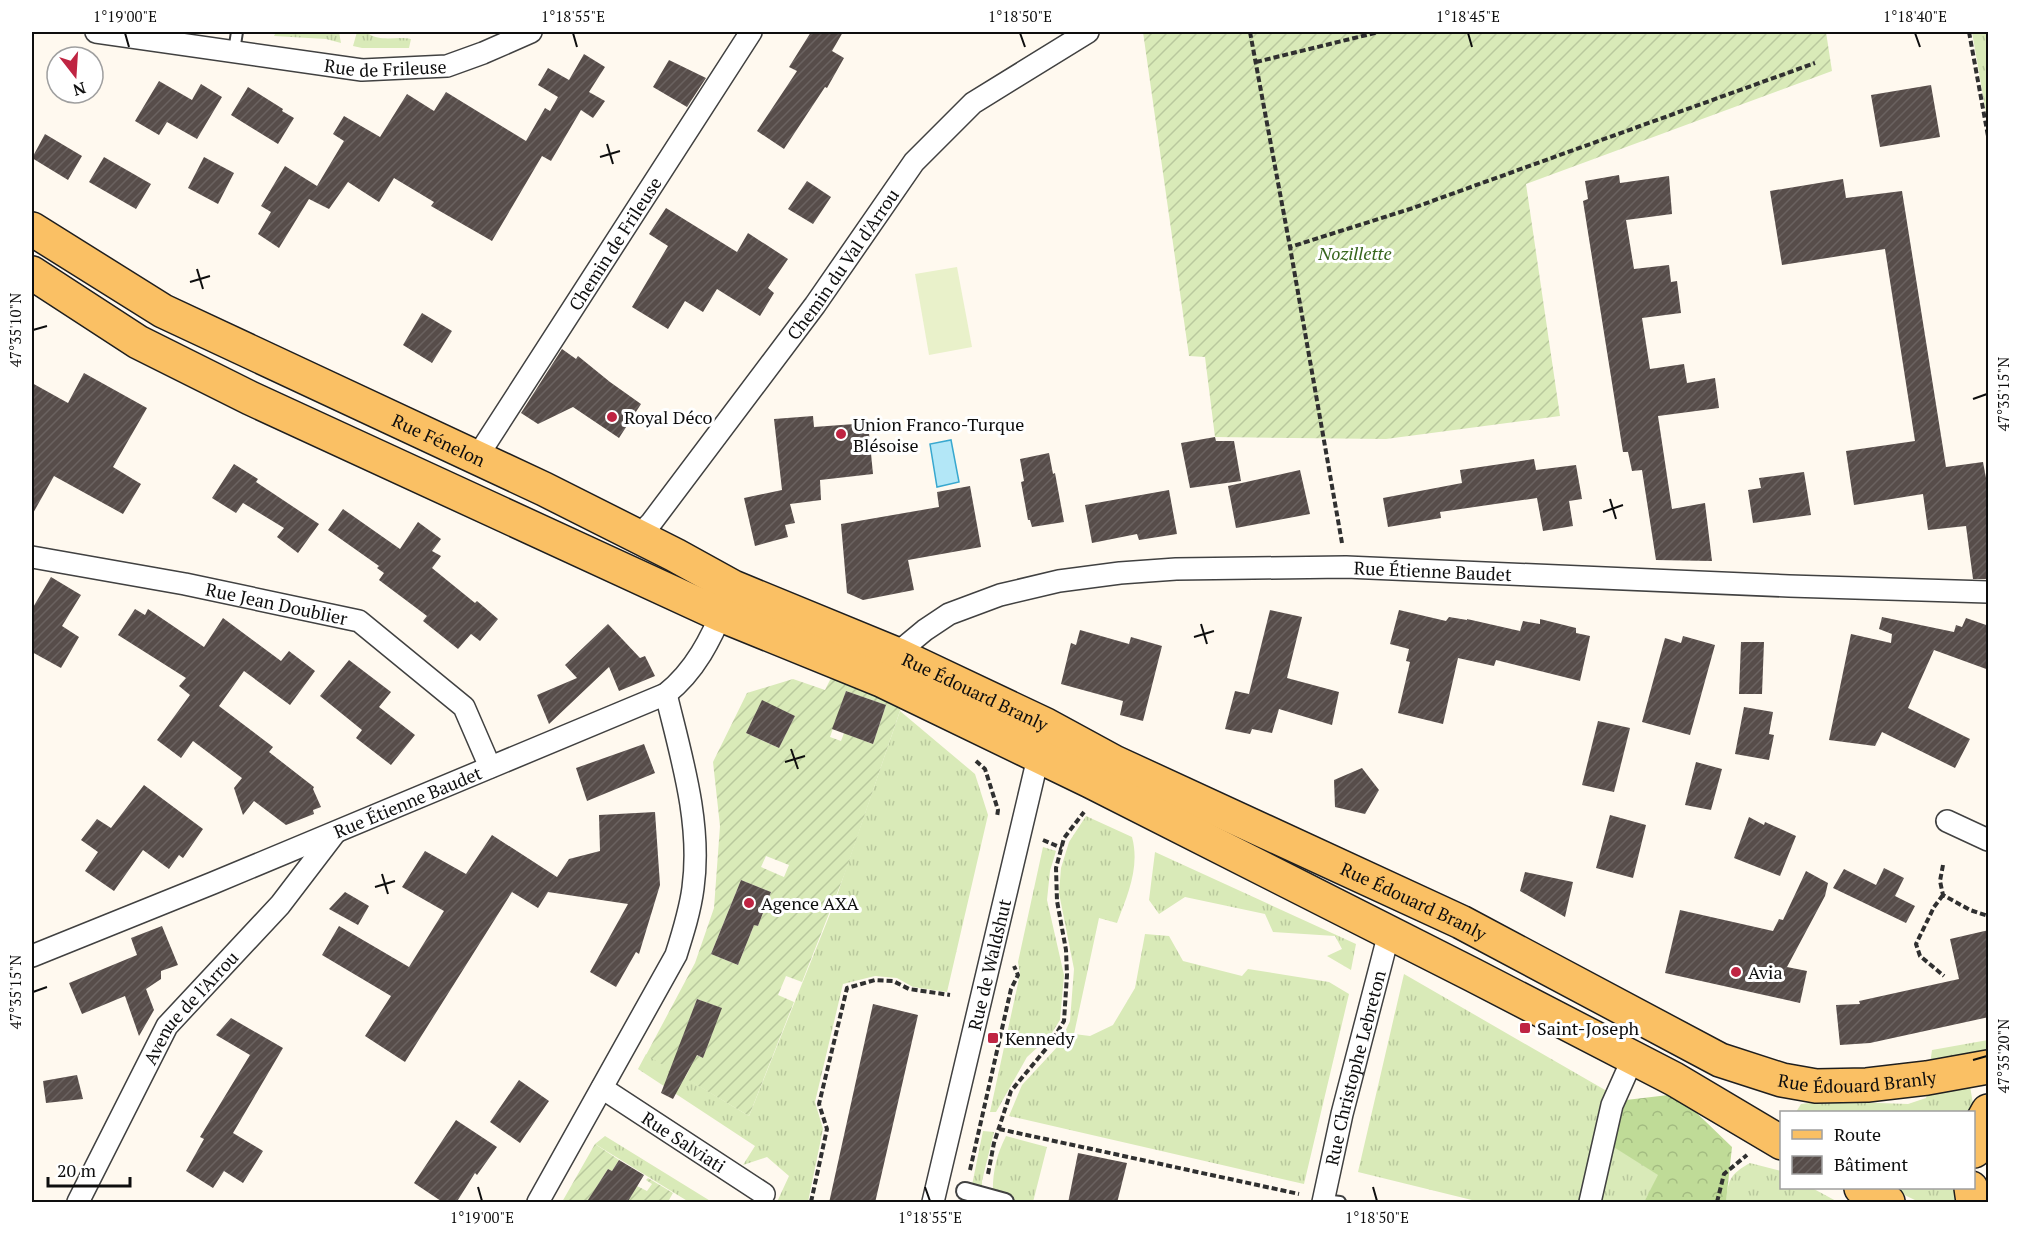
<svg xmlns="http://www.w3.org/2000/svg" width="2020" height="1234" font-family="'PT Serif',serif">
  <defs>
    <pattern id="grass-tufts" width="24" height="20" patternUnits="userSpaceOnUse" patternTransform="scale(1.5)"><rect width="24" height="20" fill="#d9eab8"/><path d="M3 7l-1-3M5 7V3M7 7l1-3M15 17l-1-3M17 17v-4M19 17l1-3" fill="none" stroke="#b9c89d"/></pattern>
    <pattern id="forest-crowns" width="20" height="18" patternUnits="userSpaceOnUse" patternTransform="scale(1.5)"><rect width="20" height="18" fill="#bfdb97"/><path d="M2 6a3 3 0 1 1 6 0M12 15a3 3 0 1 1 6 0" fill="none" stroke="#a3bb81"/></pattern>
    <pattern id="garden-furrows" width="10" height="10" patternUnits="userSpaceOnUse" patternTransform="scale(1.5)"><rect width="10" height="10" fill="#d9eab8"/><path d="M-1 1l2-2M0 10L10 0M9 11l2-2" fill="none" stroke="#b9c89d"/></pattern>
    <pattern id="building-hatch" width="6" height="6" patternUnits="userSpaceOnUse" patternTransform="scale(1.5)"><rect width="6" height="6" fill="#574d4a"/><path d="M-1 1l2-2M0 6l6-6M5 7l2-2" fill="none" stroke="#6a6260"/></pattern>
  </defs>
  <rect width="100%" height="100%" fill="#fff9ef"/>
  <path fill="url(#grass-tufts)" d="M276 32H339L341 43 326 39 274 36Z
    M357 32H370L369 34C381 42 398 36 411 39L409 48H362L353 46Z
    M1972 32H1988V125Z
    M900 711 975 774 988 815 947 992 913 987 897 978 875 976 843 984 815 1102 823 1129 808 1202H777L789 1176 767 1157 743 1165 755 1146 638 1069 646 1054 749 1116 834 904Z
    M1086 816 1132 837C1140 867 1128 894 1117 923L1099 918 1074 1034 1090 1036 1113 1025 1135 988 1145 934 1169 936 1183 961 1242 976 1248 969 1329 982 1349 994 1304 1184 1009 1116 1022 1085 1059 1045 1070 1021 1074 969 1059 893 1061 868 1069 842Z
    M1043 847 1056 851 1050 871 1047 900 1064 975 1060 1020 1050 1036 1027 1057 996 1112H990L1020 974 1018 962Z
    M1155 852 1356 944 1351 970 1327 956 1342 949 1335 936 1273 932 1265 914 1185 897 1159 914 1149 900Z
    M1404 974 1612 1094 1581 1202H1480L1358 1172Z
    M1988 1040V1059L1930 1064 1932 1050Z
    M1931 1083 1970 1086 1973 1104 1969 1112H1796L1801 1104 1822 1101 1908 1104 1926 1098Z
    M1626 1100 1613 1146 1659 1175 1644 1202H1598L1619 1108Z
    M983 1131 994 1132 982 1181V1193L971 1190Z
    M605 1136 712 1202H689L595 1144Z
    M1006 1136 1047 1147 1033 1202H1014L993 1197C992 1174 996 1156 1006 1136Z
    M1750 1163 1781 1171 1782 1188H1812L1838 1202H1726C1728 1180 1730 1174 1750 1163Z
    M1890 1188H1953L1957 1199 1954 1202H1919Z"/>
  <path fill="url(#forest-crowns)" d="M1677 1094 1732 1147 1726 1202H1644L1658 1175 1612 1146 1626 1100Z"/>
  <path fill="url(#garden-furrows)" fill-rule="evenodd" d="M1143 32H1826L1832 71 1526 184 1560 416 1386 439 1215 437 1205 357 1189 356Z
    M836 668 904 699 845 873 802 982 786 976 778 995 794 1002 749 1116 685 1078 690 1068 675 1060 670 1069 646 1055 695 963 714 908 720 826 713 762 747 693 793 679 825 690ZM846 691 886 705 873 744 844 733 841 741 830 737ZM762 701 795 716 779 748 746 733ZM766 856 789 865 784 877 761 867ZM741 880 771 892 758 926 754 925 738 965 711 954ZM697 999 721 1008 703 1058 679 1048Z
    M595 1144 619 1160 612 1171 608 1169 589 1199 594 1202H562Z
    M648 1178 673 1193 669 1200 672 1202H627L637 1186 647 1191 652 1184 646 1180Z"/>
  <path fill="#e9f1ca" d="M957 267 972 347 929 355 915 274Z"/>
  <path fill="#b3e7f7" stroke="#39a8cf" stroke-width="1.5" d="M951 440 959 482 937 487 930 444Z"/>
  <path fill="url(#building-hatch)" d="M811 32H843L832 51 844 58 827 88 825 87 784 149 757 131 797 71 789 67Z
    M584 54 605 67 589 92 605 101 593 118 581 110 551 161 542 156 492 241 431 206 434 202 394 178 379 202 348 182 329 209 309 199 279 248 258 234 271 212 261 206 285 166 317 186 344 141 333 134 344 116 380 137 407 94 434 111 446 92 526 141 545 108 550 111 558 97 538 85 548 68 569 80Z
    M669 60 706 78 687 107 653 87Z
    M159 81 192 100 201 84 222 97 197 139 167 122 159 135 135 121Z
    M1931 85 1940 137 1880 147 1871 95Z
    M248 87 283 109 282 111 294 118 278 144 231 115Z
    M45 134 82 156 68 180 32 158Z
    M104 157 151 184 136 209 89 182Z
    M204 157 234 173 218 204 188 188Z
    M1619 175 1620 183 1669 176 1672 214 1626 220 1634 269 1669 265 1671 282 1677 281 1681 313 1642 318 1650 369 1684 364 1687 383 1715 378 1719 408 1658 416 1672 509 1705 503 1712 561 1656 560 1642 470 1632 471 1628 452H1623L1583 201 1588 199 1585 181Z
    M1843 179 1846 198 1902 191 1946 467 1983 462 1989 494V579H1973L1966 526 1928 530 1923 494 1854 505 1846 451 1915 441 1885 249 1782 265 1770 191Z
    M807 181 831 197 813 224 788 209Z
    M666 208 737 252 748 233 788 259 768 288 774 293 760 316 717 289 703 312 685 301 668 329 632 307 668 246 649 234Z
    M422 313 452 331 432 363 403 345Z
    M562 349 576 359 578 356 610 382 641 404 619 438 573 407 538 424 521 413Z
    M84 373 147 408 113 467 141 484 123 514 54 476 32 515V383L68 403Z
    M813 416 814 427 868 423 873 474 820 480 821 500 790 504 795 523 785 525 788 537 755 546 744 498 782 490 774 419Z
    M1215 437 1216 441H1234L1241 481 1190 488 1181 443Z
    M1049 453 1053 474 1055 473 1064 522 1032 527 1030 520H1028L1021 482 1024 481 1020 459Z
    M1534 459 1536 470 1576 465 1582 499 1569 501 1573 526 1543 531 1537 498 1440 512 1441 518 1388 527 1383 498 1462 483 1460 470Z
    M234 464 258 479 256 482 319 524 298 553 277 537 284 528 243 503 236 513 212 498Z
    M1300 470 1310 514 1236 528 1228 486Z
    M1804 472 1811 515 1753 523 1748 490 1761 488 1759 478Z
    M970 486 981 547 908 560 914 590 863 600 847 593 841 524 939 507 937 492Z
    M1169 490 1177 534 1139 540 1137 534 1092 543 1085 505Z
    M343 509 400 549 418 522 441 539 432 551 441 556 432 568 475 603 477 601 498 619 480 641 471 634 458 649 423 621 427 616 379 580 384 573 377 568 379 566 328 530Z
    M51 577 81 595 62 626 79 637 61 668 32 652V609Z
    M135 609 145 615 148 609 204 647 223 618 281 661 289 651 315 671 290 705 244 671 219 706 273 747 269 752 314 787 313 789 321 807 313 810 314 814 286 825 254 801 243 815 234 788 242 778 193 741 181 758 157 740 190 695 179 686 186 678 118 635Z
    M1270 610 1302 617 1287 678 1339 692 1332 725 1279 709 1272 733 1252 729 1250 734 1225 729 1235 691 1249 694Z
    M1399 610 1446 621 1449 617 1467 620V619L1520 631 1523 621 1540 624V619L1576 628V633L1590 636 1580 681 1496 660 1494 666 1458 658 1443 724 1398 713 1410 662 1406 661 1409 649 1390 644Z
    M1882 617 1954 632 1956 625 1962 627 1966 618 1989 626V670L1934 650 1908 708 1970 739 1955 768 1882 732 1875 746 1829 740 1851 634 1891 643 1892 634 1879 629Z
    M608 624 640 658 645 656 655 676 619 691 609 667 549 724 537 695 577 678 565 665Z
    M1080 630 1129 644 1131 637 1162 646 1143 721 1120 715 1123 701 1061 684 1071 643 1076 645Z
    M1683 636 1715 645 1690 735 1642 722 1665 638 1681 643Z
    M1741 642H1764L1762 694H1739Z
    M349 660 391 692 379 707 415 735 391 765 356 738 362 730 320 696Z
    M846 691 886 705 873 744 832 729Z
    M762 700 795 716 779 748 746 733Z
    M1744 707 1773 712 1769 734 1774 735 1769 760 1735 754Z
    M1598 721 1630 728 1614 792 1582 785Z
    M644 744 655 773 587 801 576 768Z
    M1696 762 1722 769 1711 810 1685 805Z
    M1362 768 1379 790 1365 814 1335 807 1334 780Z
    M144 785 203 829 183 858 179 855 169 869 143 850 114 891 85 871 98 852 81 840 97 819 111 828Z
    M655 812 660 885 639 954 636 952 616 987 590 972 628 904 548 892 538 908 512 892 405 1062 365 1036 391 996 322 955 339 926 409 967 444 911 402 887 425 851 466 874 492 835 557 877 569 859 600 851 599 815Z
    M1610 815 1646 825 1633 878 1596 868Z
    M1749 817 1764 825 1765 822 1796 836 1780 876 1734 858Z
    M1884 868 1904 878 1895 896 1915 906 1906 923 1833 888 1844 869 1876 885Z
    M1806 871 1828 883 1825 896 1787 967 1807 971 1800 1003 1665 973 1680 910 1773 931 1779 919 1783 920Z
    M1525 872 1573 882 1565 917 1520 891Z
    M741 880 771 892 758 926 754 925 738 965 711 954Z
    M345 892 369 906 358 925 329 909Z
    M162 926 178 965 161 971V979L146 989 154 1010 139 1036 125 996 82 1014 69 983 137 955 131 938Z
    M1989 930V1017L1870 1043 1840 1045 1836 1005 1860 1004 1859 1001 1959 979 1950 939Z
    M697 999 722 1008 703 1058 697 1055 673 1099 661 1093Z
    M873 1004 918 1015 875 1203H829Z
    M231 1018 283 1048 233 1133 263 1151 243 1183 224 1171 213 1188 186 1171 204 1139 200 1137 250 1055 216 1035Z
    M77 1075 83 1099 46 1103 43 1081Z
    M519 1080 549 1101 520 1143 490 1122Z
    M456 1120 497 1147 477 1175 475 1173 456 1203H444L414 1183Z
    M1078 1153 1127 1163 1117 1203H1068Z
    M619 1160 644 1175 627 1203H586L608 1169 612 1171Z"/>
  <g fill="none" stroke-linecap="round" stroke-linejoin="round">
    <g stroke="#414141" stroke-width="14">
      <path id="service" d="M234 51 237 32
        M1324 1200 1340 1202"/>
    </g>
    <g stroke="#414141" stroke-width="20">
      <path id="pedestrian" d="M965 1191 1005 1202"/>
    </g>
    <g stroke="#414141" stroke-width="24">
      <g id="minor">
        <path id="s1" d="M96 32 362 70 447 66 483 53 531 32"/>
        <path id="s2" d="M477 457 751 32"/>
        <path id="s3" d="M637 537 651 523 815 305 914 162 973 103 1088 32"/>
        <path id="s4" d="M32 557 185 584 359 621 464 707 490 767"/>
        <path id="s5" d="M896 654 925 630 949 614 1000 595 1059 581 1120 573 1176 569 1346 567 1789 586 1988 592"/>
        <path d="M1947 821 1988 840"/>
        <path id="s6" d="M32 956 213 883 666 694C695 671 711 639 725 605"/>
        <path id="s7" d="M602 1088 764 1194"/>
        <path id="s8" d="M78 1202 167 1026 280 905 335 833"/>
        <path d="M538 1202 676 955C683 933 690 911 693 888 702 823 681 756 666 694"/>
        <path id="s9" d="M933 1202 1041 745"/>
        <path id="s10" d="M1323 1202 1342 1114 1389 933"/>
        <path d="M1590 1202 1612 1105 1633 1058"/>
      </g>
    </g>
    <g stroke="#1f1f1f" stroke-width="36">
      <g id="primary">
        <path id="s11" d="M32 229 163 311 544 489 675 555 733 587 896 654 1046 725 1114 762 1461 922 1720 1060 1782 1080 1816 1086 1867 1085 1927 1078 1988 1067"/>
        <path d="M32 273 138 342 250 398 721 615 881 680 1090 781 1473 975 1674 1079 1782 1143"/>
        <path d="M1974 1151 1978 1129 1988 1111"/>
        <path d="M1861 1188 1888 1202"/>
        <path d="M1971 1188 1973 1202"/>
      </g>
    </g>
    <path stroke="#303030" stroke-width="4" stroke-dasharray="6 3" stroke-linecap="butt" d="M1250 32 1290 247
      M1969 32 1988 136
      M1256 62 1379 32
      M1342 543 1290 247 1410 209 1815 63
      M976 761 985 769 998 810 997 817
      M1043 840 1062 848
      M1943 865 1940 881 1943 895 1970 910 1988 916
      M1943 895 1934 907 1916 944 1920 956 1944 976
      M999 1129 1299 1194
      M970 1170 1011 989 1018 975 1014 966
      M988 1174 994 1143 1011 1091 1050 1044 1064 1021 1067 975 1066 950 1057 901 1056 868 1064 838 1084 812
      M811 1202 827 1129 819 1104 847 988 875 980 893 981 909 989 950 995
      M1717 1202 1724 1174 1747 1155"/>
    <use href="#service" stroke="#fff" stroke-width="10"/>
    <use href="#pedestrian" stroke="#fff" stroke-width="16"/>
    <use href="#minor" stroke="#fff" stroke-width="21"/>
    <use href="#primary" stroke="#fac064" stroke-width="33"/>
  </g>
  <path fill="none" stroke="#0e0e0e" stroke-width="2" d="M125 33 129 47M573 33 577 47M1020 33 1025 47M1468 33 1472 47M1915 33 1920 47M607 144 613 164M600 157 620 151M197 269 203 289M190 282 210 276M33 330 47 326M1973 399 1987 394M1610 499 1616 519M1603 512 1623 505M1201 624 1207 644M1194 637 1214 631M791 749 798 769M785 762 805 756M382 874 388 894M375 887 395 881M33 992 47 987M1973 1060 1987 1056M478 1187 482 1201M925 1187 930 1201M1373 1187 1377 1201"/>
  <g fill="#bf2442" stroke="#fff" stroke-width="2">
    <circle cx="612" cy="417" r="6"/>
    <circle cx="841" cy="434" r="6"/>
    <circle cx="749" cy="903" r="6"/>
    <circle cx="1736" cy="972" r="6"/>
    <rect x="1519" y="1022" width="12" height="12" rx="3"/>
    <rect x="987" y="1032" width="12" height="12" rx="3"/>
  </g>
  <g text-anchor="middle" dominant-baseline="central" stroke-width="6" stroke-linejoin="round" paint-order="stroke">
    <g font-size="18" fill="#0e0e0e" stroke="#fff">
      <text stroke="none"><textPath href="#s1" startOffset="292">Rue de Frileuse</textPath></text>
      <text stroke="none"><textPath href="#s2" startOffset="254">Chemin de Frileuse</textPath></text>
      <text stroke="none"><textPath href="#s3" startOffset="342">Chemin du Val d'Arrou</textPath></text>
      <text stroke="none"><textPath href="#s11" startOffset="459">Rue Fénelon</textPath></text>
      <text stroke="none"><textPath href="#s5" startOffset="556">Rue Étienne Baudet</textPath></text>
      <text stroke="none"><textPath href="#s4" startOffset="249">Rue Jean Doublier</textPath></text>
      <text stroke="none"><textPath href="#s11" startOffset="1052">Rue Édouard Branly</textPath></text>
      <text stroke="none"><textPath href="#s6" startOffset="406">Rue Étienne Baudet</textPath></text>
      <text stroke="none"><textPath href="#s11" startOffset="1538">Rue Édouard Branly</textPath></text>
      <text stroke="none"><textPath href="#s9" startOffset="244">Rue de Waldshut</textPath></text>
      <text stroke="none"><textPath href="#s8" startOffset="226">Avenue de l'Arrou</textPath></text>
      <text stroke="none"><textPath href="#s10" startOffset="138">Rue Christophe Lebreton</textPath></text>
      <text stroke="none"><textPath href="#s11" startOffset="2024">Rue Édouard Branly</textPath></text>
      <text stroke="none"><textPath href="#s7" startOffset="98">Rue Salviati</textPath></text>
    </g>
    <g font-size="18" font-style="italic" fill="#37661d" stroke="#fff">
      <text x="1355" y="253">Nozillette</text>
    </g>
    <g font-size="18" fill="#0e0e0e" stroke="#fff" text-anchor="start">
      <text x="624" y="417">Royal Déco</text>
      <text x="853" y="424">Union Franco-Turque<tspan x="853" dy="21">Blésoise</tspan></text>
      <text x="761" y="903">Agence AXA</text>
      <text x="1748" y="972">Avia</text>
      <text x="1537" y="1028">Saint-Joseph</text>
      <text x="1005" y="1038">Kennedy</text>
    </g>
  </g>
  <rect width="2020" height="1234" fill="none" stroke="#ffffff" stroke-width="66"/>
  <rect x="1780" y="1111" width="195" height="78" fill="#ffffff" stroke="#9f9f9f" stroke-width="1.5"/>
  <rect x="1792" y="1130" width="30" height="9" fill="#fac064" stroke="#9f9f9f" stroke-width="1.5"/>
  <text x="1834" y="1141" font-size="18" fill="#0e0e0e">Route</text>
  <rect x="1792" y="1156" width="30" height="18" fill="url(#building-hatch)" stroke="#9f9f9f" stroke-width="1.5"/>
  <text x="1834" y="1171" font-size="18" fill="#0e0e0e">Bâtiment</text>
  <g transform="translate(75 75) rotate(163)"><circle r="28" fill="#ffffff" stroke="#9f9f9f" stroke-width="1.5"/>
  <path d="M0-4.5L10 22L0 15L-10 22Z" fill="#bf2442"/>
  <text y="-9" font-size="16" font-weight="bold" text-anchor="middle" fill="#0e0e0e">N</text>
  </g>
  <path d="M48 1177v9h82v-9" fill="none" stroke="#0e0e0e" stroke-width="3"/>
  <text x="57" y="1177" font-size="18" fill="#0e0e0e" stroke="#ffffff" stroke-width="4.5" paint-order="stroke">20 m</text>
  <rect x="33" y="33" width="1954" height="1168" fill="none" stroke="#0e0e0e" stroke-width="2"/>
  <g font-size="15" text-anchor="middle" fill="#0e0e0e">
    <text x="125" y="22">1°19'00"E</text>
    <text x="573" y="22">1°18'55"E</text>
    <text x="1020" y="22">1°18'50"E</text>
    <text x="1468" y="22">1°18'45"E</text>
    <text x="1915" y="22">1°18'40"E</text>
    <text transform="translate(16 330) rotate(-90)" y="5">47°35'10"N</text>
    <text transform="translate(2004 394) rotate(-90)" y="5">47°35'15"N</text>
    <text transform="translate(16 992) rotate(-90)" y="5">47°35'15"N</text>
    <text transform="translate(2004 1056) rotate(-90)" y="5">47°35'20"N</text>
    <text x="482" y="1223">1°19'00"E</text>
    <text x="930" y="1223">1°18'55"E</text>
    <text x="1377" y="1223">1°18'50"E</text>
  </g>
</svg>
